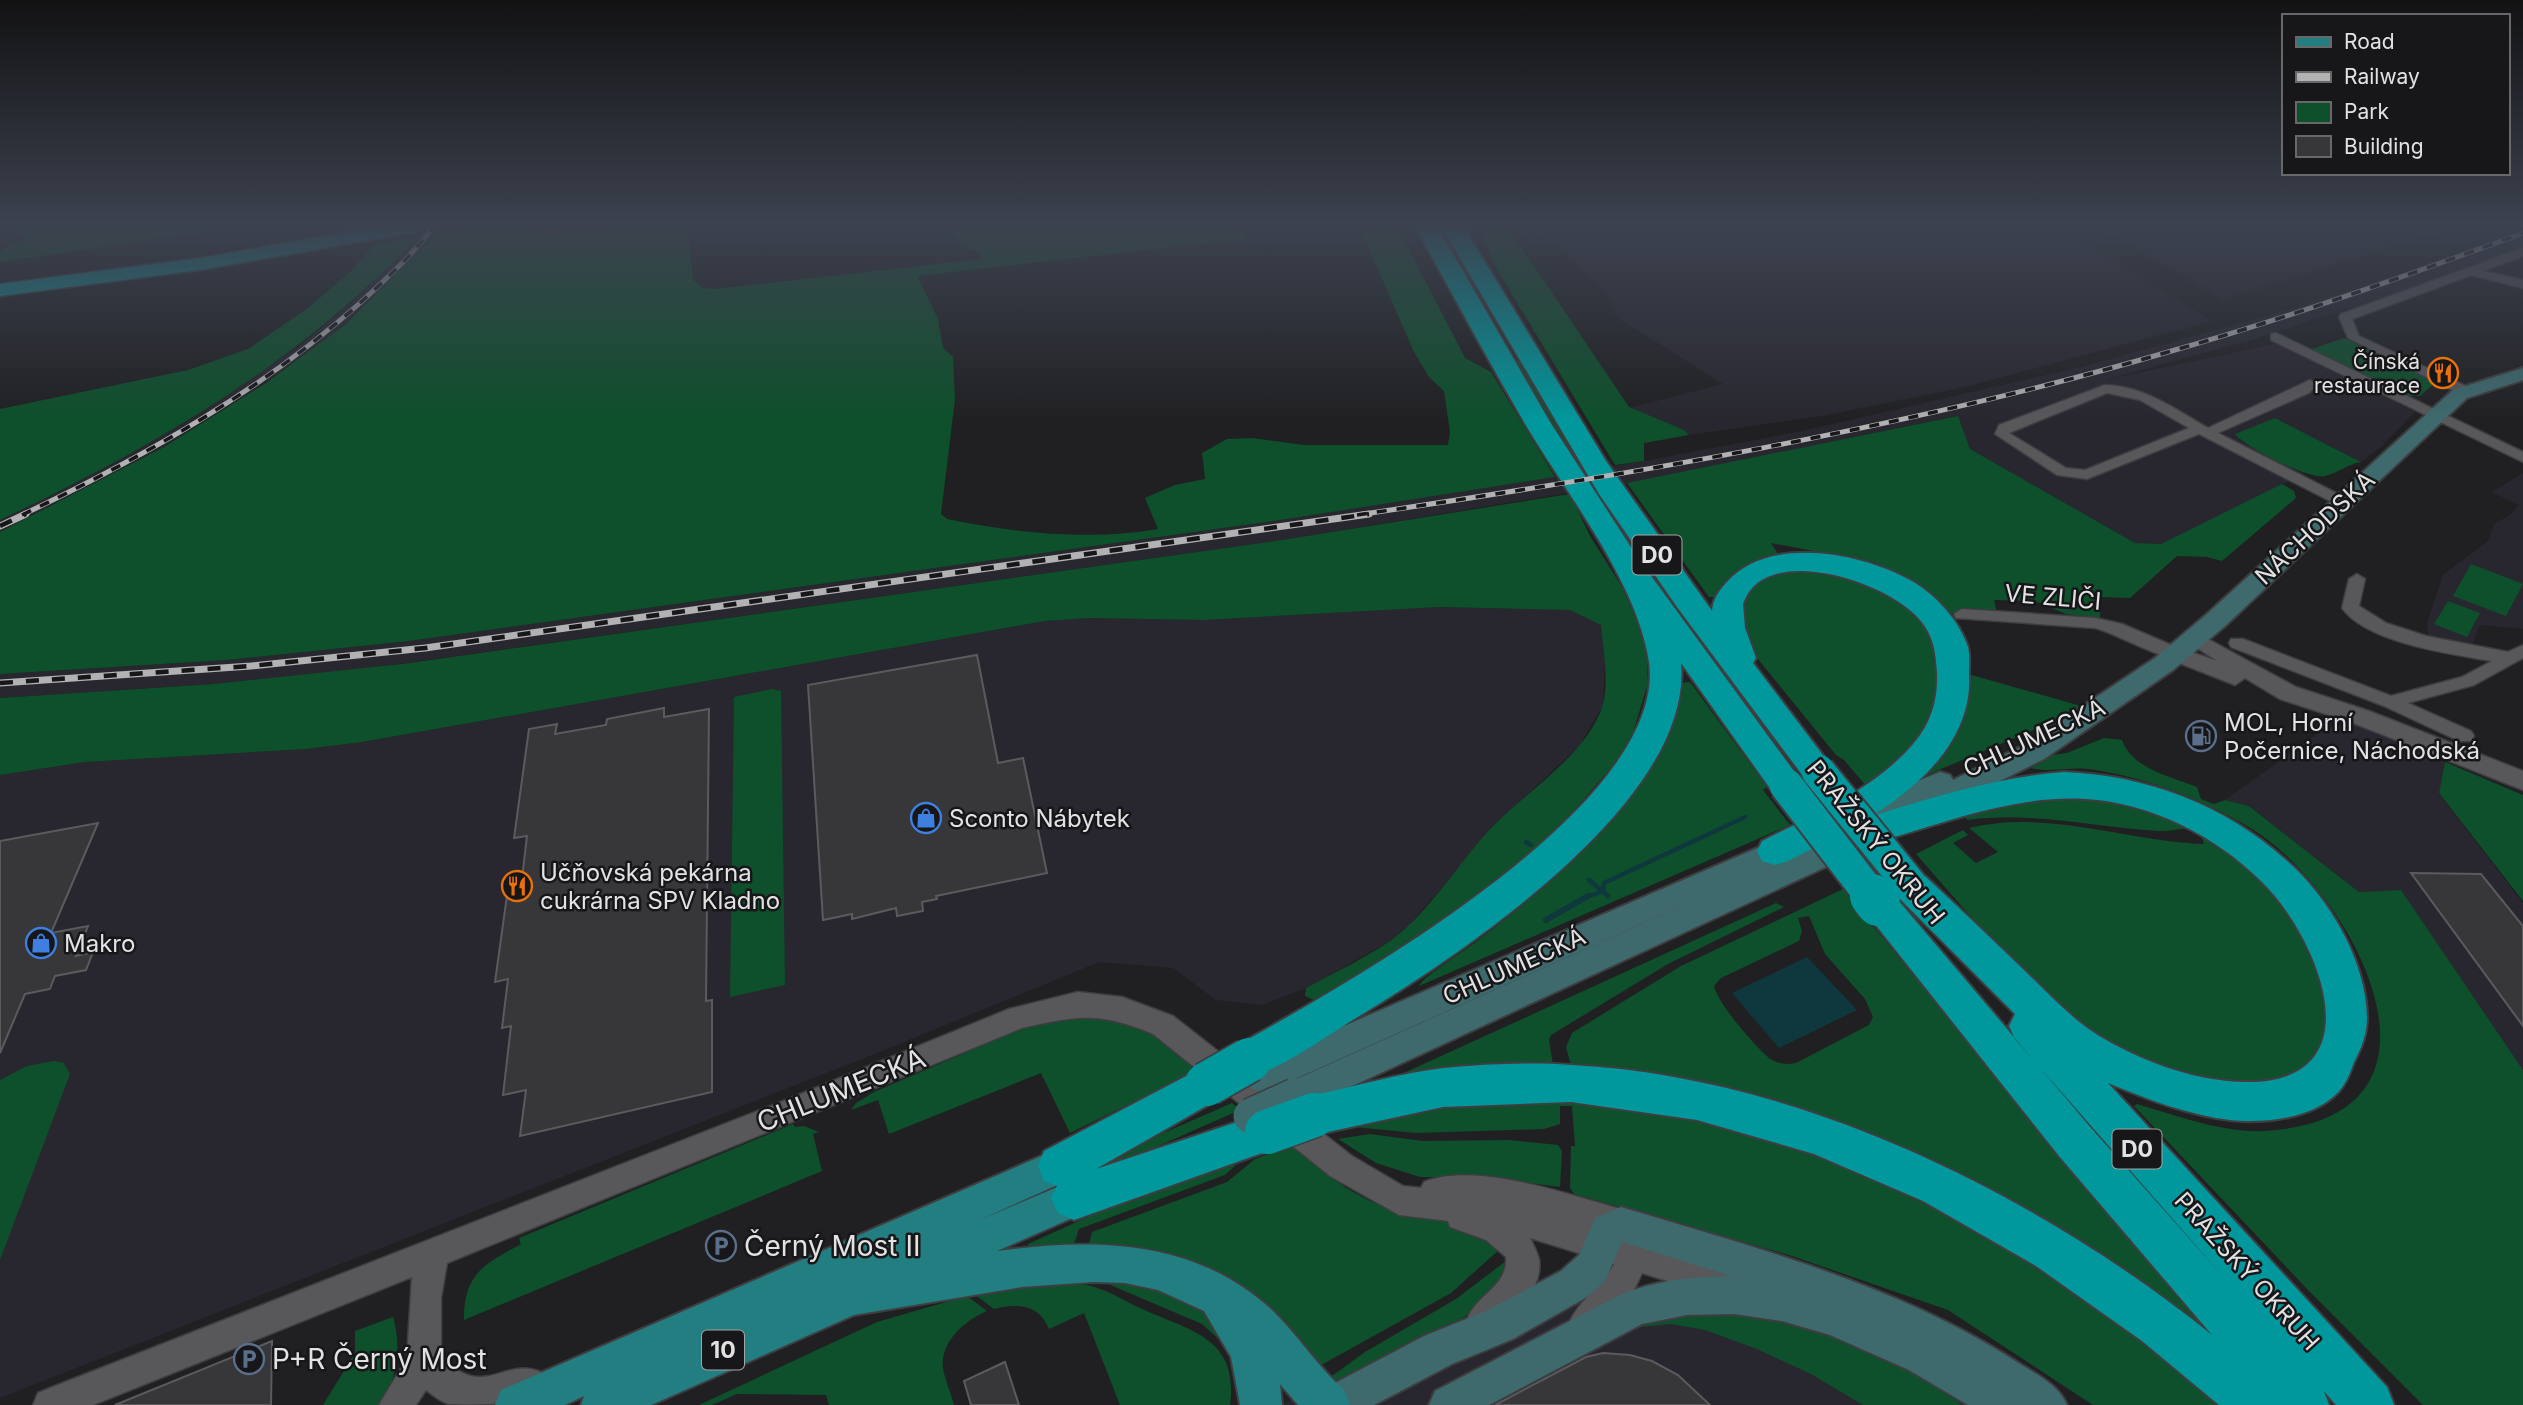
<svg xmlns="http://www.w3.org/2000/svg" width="2523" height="1405" font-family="Inter,sans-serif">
  <rect width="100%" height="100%" fill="#202022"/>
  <path fill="#28272f" d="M426 226H442L373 299 313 350 164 447 0 532V520L150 442 297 348 357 299Z
    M1549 226H2058L2212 321 1965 387 1822 416 1689 435 1683 430 1629 408 1723 384 1618 318 1605 291 1541 233Z
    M2095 226H2460L2223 299Z
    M2523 229V246L2430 281 2255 339 2105 380 2275 344 2415 412 2381 447 2361 462 2275 418 2239 439 2304 474 2161 544 2135 543 1970 449 1957 416 1658 478 1283 540 334 673 214 684 0 698V674L227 660 409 641 1274 521 1644 461 1802 431 2081 367 2267 316 2398 274Z
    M2523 473V629L2480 625 2470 650 2451 647 2428 635 2427 623 2443 575 2488 541 2494 524 2510 515 2519 505 2492 492Z
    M1440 607 1570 610 1601 625 1605 659 1603 705 1580 745 1492 828 1468 859 1409 925 1388 942 1306 988 1262 1005 1216 1000 1173 968 1099 962 877 1053 0 1398V775L85 762 306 749 362 742 1045 621 1089 618 1204 620Z
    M2353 724 2445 762 2439 794 2523 903V1070L2401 890 2359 892 2250 806 2225 800 2327 727Z
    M1566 1269 1910 1361 1971 1405H1280Z"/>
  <path fill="#0d502b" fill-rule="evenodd" d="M10 226H247L0 262V251L27 238Z
    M475 226H533L537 233 530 239 614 226H688L693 280 703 288 716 289 982 259 979 253 961 246 947 226H1242L1245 241 1187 245 917 276 938 319 943 348 953 357 955 399 941 514 947 519C1014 533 1089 541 1158 529L1145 498 1175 485 1205 479 1202 453 1227 439 1252 438 1304 445H1448L1450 432 1444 391 1429 377 1414 352 1359 226H1397L1465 358 1491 372 1555 477 1274 521 409 641 227 660 0 674V532L164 447 266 383 346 324 439 231Z
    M1479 226H1507L1629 407 1684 430 1689 435 1644 443V461L1615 465 1495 266Z
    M418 236C301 362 154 447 0 520V409L188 370 248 349 308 308 350 272 374 245Z
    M2344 338 2436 382 2420 396H2406L2309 350Z
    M1513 361H1521L1590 474 1578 476Z
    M1958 416 1970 449 2135 543 2161 544 2282 484 2294 491 2296 498 2222 561 2207 557 2177 556 2130 598 2101 597 2100 618 2066 614 2035 601 1994 600 1997 613H1947L1872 567 1877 563 1771 543 1780 557C1755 562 1726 571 1716 597H1709L1627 483Z
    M2275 418 2361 462C2348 464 2338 473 2325 476 2309 480 2245 447 2235 434Z
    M1570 494 1590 536 1622 587 1646 642 1648 683 1633 733 1615 763 1571 814 1495 887 1318 1002 1305 996 1306 988C1333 973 1364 959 1390 941 1432 910 1458 863 1493 826 1526 792 1590 752 1603 704 1609 680 1603 649 1601 625L1570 610 1440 607 1204 620 1089 618 1045 621 362 742 306 749 85 762 0 775V698L214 684 402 664 1282 540Z
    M2471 564 2523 584 2506 616 2453 596Z
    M1811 569 1869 580 1931 622C1933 641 1943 676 1940 693 1932 735 1899 763 1867 787L1844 760 1836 755 1749 648C1719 592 1759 571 1811 569Z
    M2448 601 2480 613 2467 637 2434 624Z
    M1968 674 2081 706 2050 723 1922 777Z
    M1690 682 1767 787 1763 790 1790 825 1419 986C1422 977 1465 951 1477 941 1553 884 1671 783 1681 683Z
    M772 689 781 691 785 985 730 997 734 697Z
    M2104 738 2122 740C2132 769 2172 777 2197 787L2201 799 2214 804 2225 800 2249 806 2359 892 2401 890 2523 1070V1405H2423L2308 1290 2134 1106 2137 1104C2182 1117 2229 1136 2276 1130 2469 1110 2353 892 2252 829 2204 800 2144 776 2088 769 2070 767 2047 773 2031 768L2053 755 2067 753Z
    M2445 762 2523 795V901L2439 793Z
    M2092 792 2189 822 2291 901 2330 998 2322 1051 2300 1074 2242 1091 2133 1064 2034 989 1916 854 1963 830 1968 835 1953 843 1976 863 1998 852 1969 828C2047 809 2126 841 2204 844L2200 832C2185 825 2174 832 2158 831 2093 827 2032 811 1967 820L1966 817 2008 803Z
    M1843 889 2065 1161 2240 1365 2071 1244 1572 1069 1566 1047 1572 1033 1681 966ZM1809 916 1825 954 1865 999 1873 1017 1869 1025 1796 1063C1786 1065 1777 1064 1769 1058 1755 1046 1718 1004 1714 986L1721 978 1799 941 1802 931 1798 918Z
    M1776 903 1784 907 1668 964 1551 1035 1549 1040 1554 1071 1393 1078Z
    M1100 1016 1147 1030 1199 1070 1070 1133 1041 1073 889 1134 878 1100 851 1110 856 1103 874 1092 1037 1022Z
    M54 1061 64 1063 70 1074 0 1260V1080L27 1066Z
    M1613 1101 1769 1133 1975 1218 2241 1405H2093L1948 1310 1792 1256 1574 1194 1570 1188 1571 1146H1575L1572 1106H1560V1124L1544 1129 1416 1133 1344 1126 1403 1106Z
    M1232 1103 1240 1110 1013 1210 1005 1209 1008 1201Z
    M793 1124 795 1127 804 1126 819 1132 813 1134 822 1171 464 1320C464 1274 483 1265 521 1244L519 1238Z
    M1370 1134 1423 1141 1510 1140 1558 1145 1562 1151 1560 1187 1484 1177H1420L1376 1163 1338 1139Z
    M1292 1145 1346 1188 1370 1201 1394 1210 1466 1227 1501 1248 1451 1293 1314 1369 1088 1247 1092 1232 1227 1182 1255 1159Z
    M1254 1148 1225 1175 1079 1229 1073 1247 1029 1251 1028 1244 1123 1201Z
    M1506 1261 1508 1273 1495 1297 1438 1334 1342 1385 1325 1381 1365 1352 1456 1299Z
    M1094 1278 1143 1283 1217 1315 1235 1366 1225 1345 1202 1324Z
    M1078 1284C1103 1286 1120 1299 1142 1309 1191 1331 1239 1338 1230 1405H1120L1084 1313 1049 1329C1039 1304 1017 1303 994 1309L974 1294 1016 1287Z
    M967 1296 987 1311C965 1320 940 1342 943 1368 945 1380 951 1393 954 1405H829L826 1395 737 1394 712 1405H699L877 1322Z
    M1692 1308 1789 1317 1915 1369 1962 1405H1863L1811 1374 1757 1349 1705 1330 1671 1324 1641 1327 1624 1333 1616 1331Z
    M393 1317C402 1347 396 1377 383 1405H323L355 1353V1331Z"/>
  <path fill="#0e383e" d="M1807 957 1857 1010 1779 1048 1732 993Z"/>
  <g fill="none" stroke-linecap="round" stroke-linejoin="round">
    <path stroke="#0e383e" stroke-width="4.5" d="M1526 842 1531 845
      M1589 880 1608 896
      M1584 898 1603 891 1604 883 1745 817"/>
    <path stroke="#0e383e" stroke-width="6" d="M1546 920 1588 896"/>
  </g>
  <path fill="#373639" stroke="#5b5b5e" stroke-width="2" d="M977 655 998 763 1023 758 1047 873 936 896 937 899 922 902 923 911 897 916 896 908 852 919V914L823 920 808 685Z
    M664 708V717L709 709 706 1001 712 1000V1092L520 1136 526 1090 503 1095 511 1026 502 1028 508 979 495 982 509 881 522 878 527 836 514 838 529 729 557 724 555 734 606 725 607 719Z
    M98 823 51 933 88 926 76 956 93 952 86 970 55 976 50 989 25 994 0 1053V841Z
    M2411 873 2481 874 2523 926V1026Z
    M272 1341 271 1405H115Z
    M1603 1353 1630 1355 1652 1361 1678 1375 1710 1405H1495L1586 1357Z
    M1005 1362 1019 1405H971L964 1381Z"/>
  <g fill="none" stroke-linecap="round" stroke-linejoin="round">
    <g stroke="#3e3d40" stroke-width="3">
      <path id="minor" d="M2523 248V256L2483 271 2523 280V288L2471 275 2352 319 2359 336 2470 388V394H2460L2348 338 2339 317 2341 314Z
        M2276 333 2523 452V462L2271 340V334Z
        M2310 380 2317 384 2309 393 2218 433 2348 499V505H2338L2199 434 2087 479 2057 475 1995 434 1999 425 2105 385C2144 386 2175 409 2208 428ZM2107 393 2140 400 2189 428 2085 470 2066 468 2009 433Z
        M2357 574 2365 579 2359 606 2386 623 2426 636 2508 652 2523 645V658L2474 685 2408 703 2471 731 2474 736 2471 741H2459L2384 706 2231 647 2229 643 2231 639H2243L2391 696 2462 677 2492 661C2451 654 2367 643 2342 608L2349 579Z
        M1962 609 2095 618 2122 624 2183 650 2185 654 2183 658C2166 663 2116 633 2095 628L1956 618 1954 614Z"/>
    </g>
    <g stroke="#3e3d40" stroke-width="3">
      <path id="tertiary" d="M2195 632 2296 687 2369 711 2523 771V790L2353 723 2280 699 2245 678 2235 685 2169 659 2166 654 2169 649 2177 647 2217 661 2184 639 2187 634Z
        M1078 992 1122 997 1173 1016 1352 1156 1403 1186 1421 1188 1424 1182C1476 1161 1569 1195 1621 1209L1632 1213 1646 1243 1746 1275 1750 1286 1746 1297 1734 1302 1642 1273C1631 1299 1613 1328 1586 1340L1574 1335 1569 1323C1579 1300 1602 1286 1614 1264L1530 1238C1533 1244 1537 1252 1539 1259 1544 1290 1510 1323 1485 1334L1473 1329 1468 1317C1478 1294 1508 1286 1506 1257L1486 1240 1450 1227 1448 1221 1399 1215 1330 1176 1153 1034C1097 1011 1079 1016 1022 1028L447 1263 441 1298V1356C485 1402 502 1356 541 1372L546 1384 541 1396C520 1405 471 1405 449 1404 441 1402 433 1395 426 1390L416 1405H379L407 1358 412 1277 93 1405H33L38 1393 50 1388 786 1100 1009 1009Z"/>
    </g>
    <g stroke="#3e3d40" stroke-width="4">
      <path id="secondary" d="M2523 368V380L2467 398 2225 626 2173 670 2044 759 1934 814 1924 818 1914 814 1910 807 1889 816 1897 818 1901 826 1897 834 1307 1107 1295 1111 1283 1107 1278 1096 1283 1085 1855 828 1847 826 1843 818 1847 810 1940 772 1950 775 1953 780 2024 745 2155 658 2207 614 2453 390Z
        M1792 833 1802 836 1806 844 1802 852 1275 1088 1263 1092 1251 1088 1246 1077 1251 1066Z
        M1621 1207C1757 1248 1901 1286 2020 1364 2039 1376 2058 1385 2067 1405H1968L1909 1370 1830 1335 1782 1321 1734 1314 1687 1315 1642 1324 1489 1405H1429L1435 1391 1620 1295C1656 1280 1692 1277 1731 1276L1622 1242 1605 1281 1587 1297 1513 1339 1452 1364 1374 1405H1314L1320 1391 1424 1336 1486 1311 1561 1271 1579 1255 1595 1218Z"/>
    </g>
    <g stroke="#3e3d40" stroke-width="4">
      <path id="primary" d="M1060 1148 1073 1154 1079 1166 1073 1178 977 1221 1074 1180 1088 1185 1093 1198 1088 1211 997 1251C1095 1238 1195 1239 1272 1310 1298 1335 1317 1366 1344 1390L1350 1405H1298L1280 1384 1282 1405H1240L1231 1357 1204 1311 1158 1290 1125 1283 1093 1282 1022 1287 854 1315 651 1405H581L584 1396 565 1405H495L501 1390Z"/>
    </g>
    <g stroke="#3e3d40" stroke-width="3">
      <path id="trunk" d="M382 226H426L416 232 200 270 0 296V284L200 258Z"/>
    </g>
    <g stroke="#3e3d40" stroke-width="4">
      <path id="motorway" d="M1415 226H1437L1550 422 1638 558 1804 785 1798 794 1786 798 1774 794 1681 663C1694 801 1460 955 1356 1018 1322 1039 1287 1065 1249 1078L1234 1073 1228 1060 1234 1047C1342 987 1669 806 1649 662 1637 581 1565 492 1524 422 1486 357 1451 291 1415 226Z
        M1441 226H1463L1606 461 1712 611C1713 599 1718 592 1726 583 1768 535 1859 552 1910 580 1934 593 1959 620 1968 647 1970 655 1969 666 1969 674 1972 718 1947 756 1915 784 1878 817 1832 838 1788 861L1775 865 1762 861 1757 851 1762 841C1815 814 1874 790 1914 743 1931 723 1938 700 1937 674 1936 654 1934 636 1920 620 1890 582 1764 540 1743 604L1745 628 1756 658 1753 663 1835 771 1830 780 1818 784 1806 780 1677 607 1599 494Z
        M2064 772C2146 775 2225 805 2286 860 2328 896 2366 960 2367 1017 2367 1034 2362 1047 2354 1062 2351 1070 2348 1079 2343 1086 2321 1118 2265 1124 2230 1120 2188 1115 2147 1099 2108 1083L2387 1387 2394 1405H2336L2324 1391 2329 1405H2219L2142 1341 2036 1266 1923 1201 1814 1154 1697 1120 1571 1102 1443 1107 1314 1135 1299 1129 1292 1115 1299 1101 1314 1095C1357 1086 1401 1073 1444 1068 1485 1064 1530 1062 1571 1065 1798 1076 2037 1194 2212 1335L2059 1156 1859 904 1864 893 1878 889 1892 893 2091 1128 2228 1282 2015 1039 2009 1026 2015 1014 1899 898 1893 887 1899 876 1912 872 1925 876C1959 908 1993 940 2026 972 2052 997 2076 1024 2108 1041 2149 1064 2197 1081 2245 1082 2378 1084 2320 939 2262 882 2216 836 2151 803 2086 799 2018 795 1952 820 1888 839L1875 835 1870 825 1875 815C1937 796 1999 777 2064 772Z
        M1207 1065 1222 1071 1228 1084 1222 1097 1096 1169 1267 1112 1282 1118 1289 1132 1282 1146 1074 1220 1058 1213 1051 1198 1057 1186 1044 1181 1038 1166 1044 1151Z"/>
    </g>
    <use href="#minor" fill="#58575a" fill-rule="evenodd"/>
    <use href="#tertiary" fill="#58575a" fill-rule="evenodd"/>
    <use href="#secondary" fill="#3e6a6e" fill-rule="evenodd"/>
    <use href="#primary" fill="#237e82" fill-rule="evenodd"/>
    <use href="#trunk" fill="#128b90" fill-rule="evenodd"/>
    <use href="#motorway" fill="#00989d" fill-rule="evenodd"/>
    <g stroke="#b2b2b3" stroke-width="5">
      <path id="rail-far1" d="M22 515C143 457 260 392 360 303 386 279 413 255 434 226
        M1357 515C1629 475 1904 429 2168 352 2288 318 2406 276 2523 233"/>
    </g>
    <g stroke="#b2b2b3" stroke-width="7">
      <path id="rail" d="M0 526 26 514
        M0 683 251 666 425 648 1369 514"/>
    </g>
    <use href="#rail-far1" stroke="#171619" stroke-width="3.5" stroke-dasharray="10" stroke-linecap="butt"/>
    <use href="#rail" stroke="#171619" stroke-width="4.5" stroke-dasharray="13" stroke-linecap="butt"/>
    <g stroke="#3e3d40" stroke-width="38" stroke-linecap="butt">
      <path id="secondary-bridge" d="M1251 1116 1295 1096"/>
    </g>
    <g stroke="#3e3d40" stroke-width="37" stroke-linecap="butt">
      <path id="motorway-bridge-far1" d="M1818 771 1912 887
        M1786 785 1873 898"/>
    </g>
    <g stroke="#3e3d40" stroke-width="47" stroke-linecap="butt">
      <path id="motorway-bridge" d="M1872 896 1878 904
        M1207 1084 1249 1060
        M1267 1132 1314 1115"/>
    </g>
    <use href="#secondary-bridge" stroke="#3e6a6e" stroke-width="35"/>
    <use href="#motorway-bridge-far1" stroke="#00989d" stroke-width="33"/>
    <use href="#motorway-bridge" stroke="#00989d" stroke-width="44"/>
  </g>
  <linearGradient id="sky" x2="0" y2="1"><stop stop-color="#121213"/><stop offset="0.53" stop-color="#3c424f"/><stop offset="1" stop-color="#3c424f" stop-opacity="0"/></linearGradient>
  <rect width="2523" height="423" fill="url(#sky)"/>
  <defs>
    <g id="restaurant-ring" transform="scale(1.575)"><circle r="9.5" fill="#171619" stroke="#e8710a" stroke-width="1.5"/><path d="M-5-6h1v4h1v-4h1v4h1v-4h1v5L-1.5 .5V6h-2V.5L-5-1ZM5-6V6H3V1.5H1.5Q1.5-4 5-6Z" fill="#e8710a"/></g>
    <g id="fuel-ring" transform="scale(1.575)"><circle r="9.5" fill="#171619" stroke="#5c6f8a" stroke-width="1.5"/><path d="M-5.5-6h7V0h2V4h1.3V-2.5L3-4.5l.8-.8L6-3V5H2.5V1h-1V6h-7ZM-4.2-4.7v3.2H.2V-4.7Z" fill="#5c6f8a"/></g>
    <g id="shop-ring" transform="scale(1.575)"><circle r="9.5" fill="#171619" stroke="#3f7fe0" stroke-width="1.5"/><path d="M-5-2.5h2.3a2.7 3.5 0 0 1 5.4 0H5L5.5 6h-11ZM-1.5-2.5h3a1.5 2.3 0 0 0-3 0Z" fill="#3f7fe0"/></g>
    <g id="parking-ring" transform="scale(1.575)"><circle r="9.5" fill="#171619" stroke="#5c6f8a" stroke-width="1.5"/><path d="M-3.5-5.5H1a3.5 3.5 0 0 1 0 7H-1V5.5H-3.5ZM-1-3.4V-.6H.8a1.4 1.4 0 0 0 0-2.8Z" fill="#5c6f8a"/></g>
  </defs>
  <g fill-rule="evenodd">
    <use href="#restaurant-ring" x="2443" y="373"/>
    <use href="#fuel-ring" x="2201" y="736"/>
    <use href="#shop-ring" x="926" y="818"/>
    <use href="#restaurant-ring" x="517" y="886"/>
    <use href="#shop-ring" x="41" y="943"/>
    <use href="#parking-ring" x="721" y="1246"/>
    <use href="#parking-ring" x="249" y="1359"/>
  </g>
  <g text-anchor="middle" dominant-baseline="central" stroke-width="5" stroke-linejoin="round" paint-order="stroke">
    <g font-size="21" fill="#e2e2e3" stroke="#171619" text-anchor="end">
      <text x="2420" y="361">Čínská<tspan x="2420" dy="24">restaurace</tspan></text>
    </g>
    <g fill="#171619" stroke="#a5a5a6" stroke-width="2">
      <rect x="1632.5" y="535.5" width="49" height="39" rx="5"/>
      <rect x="2112.5" y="1129.5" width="49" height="39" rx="5"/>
      <rect x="702" y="1330.5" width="42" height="39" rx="5"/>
    </g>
    <g font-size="23" font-weight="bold" fill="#e2e2e3">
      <text x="1657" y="555">D0</text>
      <text x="2137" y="1149">D0</text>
      <text x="723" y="1350">10</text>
    </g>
    <g font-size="24" fill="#e2e2e3" stroke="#171619">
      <text transform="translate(2315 528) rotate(-43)">NÁCHODSKÁ</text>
      <text transform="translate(2053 597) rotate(5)">VE ZLIČI</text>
      <text transform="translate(2034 738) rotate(-25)">CHLUMECKÁ</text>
      <text transform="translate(1876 842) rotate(51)">PRAŽSKÝ OKRUH</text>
      <text transform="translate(1514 966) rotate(-24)">CHLUMECKÁ</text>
      <text transform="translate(2247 1271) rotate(48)">PRAŽSKÝ OKRUH</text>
    </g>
    <g font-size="24" fill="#e2e2e3" stroke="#171619" text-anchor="start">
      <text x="2224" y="722">MOL, Horní<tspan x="2224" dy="28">Počernice, Náchodská</tspan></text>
      <text x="949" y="818">Sconto Nábytek</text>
      <text x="540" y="872">Učňovská pekárna<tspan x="540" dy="28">cukrárna SPV Kladno</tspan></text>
      <text x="64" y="943">Makro</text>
    </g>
    <g font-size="28" fill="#e2e2e3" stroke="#171619">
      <text transform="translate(841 1090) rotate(-22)">CHLUMECKÁ</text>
    </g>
    <g font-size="28" fill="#e2e2e3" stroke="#171619" text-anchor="start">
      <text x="744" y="1246">Černý Most II</text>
      <text x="272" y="1359">P+R Černý Most</text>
    </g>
  </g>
  <rect x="2282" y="14" width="228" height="161" fill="#171619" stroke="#68686a" stroke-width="2"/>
  <rect x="2296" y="37" width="35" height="10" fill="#237e82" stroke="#68686a" stroke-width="2"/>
  <text x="2344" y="49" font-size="21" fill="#e2e2e3">Road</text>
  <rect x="2296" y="72" width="35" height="10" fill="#b2b2b3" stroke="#68686a" stroke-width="2"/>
  <text x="2344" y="84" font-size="21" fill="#e2e2e3">Railway</text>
  <rect x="2296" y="102" width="35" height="21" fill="#0d502b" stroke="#68686a" stroke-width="2"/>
  <text x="2344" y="119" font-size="21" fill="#e2e2e3">Park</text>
  <rect x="2296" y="136" width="35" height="21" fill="#373639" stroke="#68686a" stroke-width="2"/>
  <text x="2344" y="154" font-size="21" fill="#e2e2e3">Building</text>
</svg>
